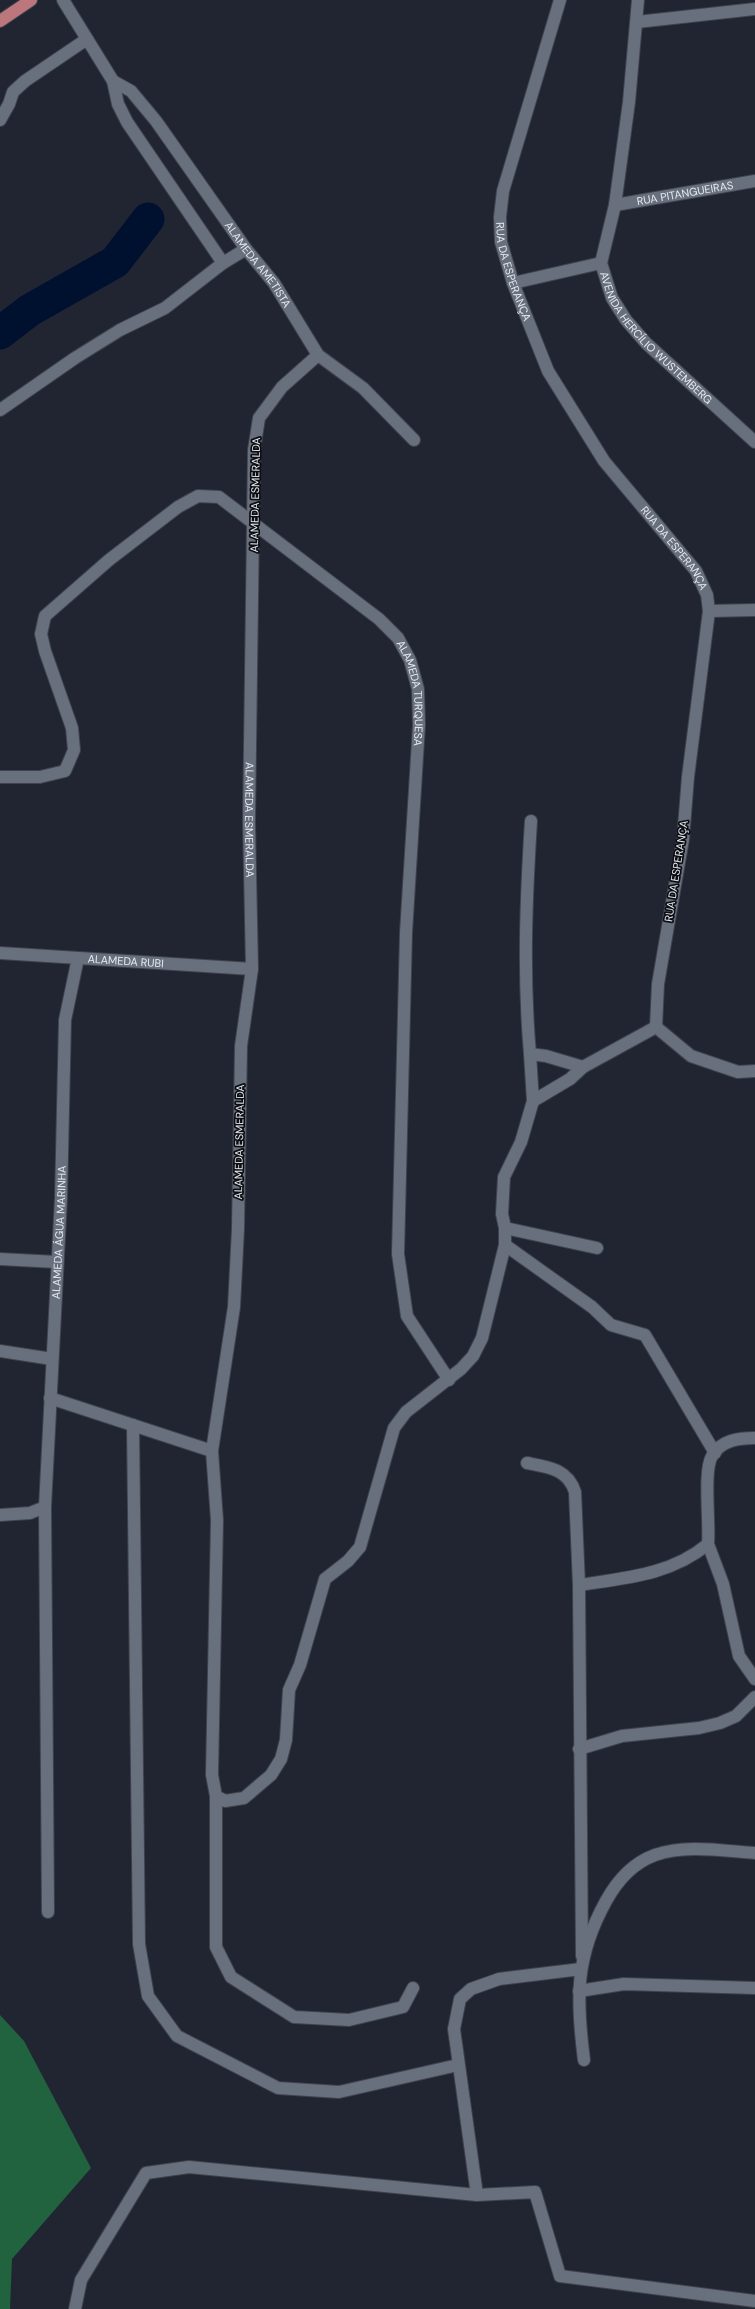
<svg xmlns="http://www.w3.org/2000/svg" width="755" height="2309" font-family="'DM Sans',sans-serif">
  <rect width="100%" height="100%" fill="#202531"/>
  <path fill="#20633e" d="M0 2015 24 2041 91 2168 12 2259 10 2309H0Z"/>
  <g fill="none" stroke-linecap="round" stroke-linejoin="round">
    <path stroke="#00102f" stroke-width="33" d="M0 333 30 310 115 262 148 219"/>
    <g stroke="#3f434c" stroke-width="14">
      <g id="minor">
        <path id="s1" d="M63 0 113 81 131 91 156 121 246 249 274 283 318 355 363 388 414 440"/>
        <path id="s2" d="M560 0 503 191 500 217 501 242 513 283 548 371 604 461 696 571 707 595 709 611 688 777 683 839 658 984 656 1027 691 1056 738 1072 755 1071"/>
        <path d="M637 22 755 9"/>
        <path d="M113 81 118 104 127 122 223 263"/>
        <path d="M0 120 9 104 13 92 25 81 87 39"/>
        <path id="s3" d="M615 205 755 181"/>
        <path d="M513 283 601 263"/>
        <path id="s4" d="M318 355 282 387 259 418 254 450 249 822 252 969 241 1046 238 1229 234 1307 212 1451 217 1520 212 1775 216 1796 225 1801 244 1798 271 1775 281 1759 286 1740 289 1690 300 1665 325 1579 348 1561 360 1547 394 1428 406 1412 461 1369 473 1356 482 1338 505 1245V1228L502 1214 504 1177 521 1142 533 1101 530 1054"/>
        <path d="M0 410 75 358 120 330 165 308 223 263 246 249"/>
        <path d="M709 611 755 610"/>
        <path id="s5" d="M0 777H40L65 771 74 750 72 728 45 651 41 634 45 616 109 560 178 507 198 496 219 497 379 619 398 638 410 660 418 689 419 725 406 933 398 1254 407 1316 449 1380"/>
        <path d="M531 821C526 900 523 975 530 1054L546 1056 583 1067 656 1027"/>
        <path id="s6" d="M0 953 252 969"/>
        <path d="M533 1101 570 1079 583 1067"/>
        <path d="M505 1228 597 1248"/>
        <path d="M505 1245 592 1307 611 1325 645 1335 715 1453"/>
        <path d="M0 1259 57 1262"/>
        <path d="M0 1351 52 1359"/>
        <path d="M50 1398 212 1451"/>
        <path d="M133 1425 139 1944 148 1996 177 2036 278 2088 339 2092 458 2065"/>
        <path d="M527 1463C548 1467 568 1469 575 1492L579 1585 582 1956"/>
        <path d="M0 1515 30 1513 45 1507"/>
        <path d="M708 1544 723 1584 739 1656 755 1679"/>
        <path d="M579 1585C625 1578 671 1575 708 1544 710 1523 703 1471 712 1456 721 1440 739 1438 755 1438"/>
        <path d="M579 1749 622 1736 699 1728 720 1723 736 1716 755 1697"/>
        <path d="M216 1796V1947L231 1977 294 2017 349 2020 403 2007 413 1988"/>
        <path id="s7" d="M48 1912 45 1507 61 1198 65 1020 78 958"/>
        <path d="M579 1991 624 1984 755 1988"/>
        <path d="M584 2060C576 1998 575 1957 606 1901 617 1881 633 1863 655 1855 685 1844 724 1851 755 1853"/>
        <path d="M477 2195 454 2029 460 1999 471 1989 499 1979 581 1969"/>
        <path d="M75 2309 81 2280 146 2173 189 2167 477 2195 535 2192 560 2276 755 2301"/>
      </g>
    </g>
    <g stroke="#3f434c" stroke-width="14">
      <g id="tertiary">
        <path id="s8" d="M638 0 629 102 615 205 601 263 612 298 626 320 646 343 755 442"/>
      </g>
    </g>
    <g stroke="#3f434c" stroke-width="14">
      <path id="primary" d="M0 21 31 0"/>
    </g>
    <use href="#minor" stroke="#69707d" stroke-width="12"/>
    <use href="#tertiary" stroke="#69707d" stroke-width="12"/>
    <use href="#primary" stroke="#bb777b" stroke-width="12"/>
  </g>
  <g text-anchor="middle" dominant-baseline="central" stroke-width="3.5" stroke-linejoin="round" paint-order="stroke">
    <g font-size="11" fill="#e6eaf2" stroke="#0c0e13">
      <text stroke="none"><textPath href="#s3" startOffset="71">RUA PITANGUEIRAS</textPath></text>
      <text stroke="none"><textPath href="#s1" startOffset="331">ALAMEDA AMETISTA</textPath></text>
      <text stroke="none"><textPath href="#s2" startOffset="282">RUA DA ESPERANÇA</textPath></text>
      <text stroke="none"><textPath href="#s8" startOffset="361">AVENIDA HERCÍLIO WUSTEMBERG</textPath></text>
      <text transform="translate(255 495) rotate(-89)">ALAMEDA ESMERALDA</text>
      <text stroke="none"><textPath href="#s2" startOffset="606">RUA DA ESPERANÇA</textPath></text>
      <text stroke="none"><textPath href="#s5" startOffset="730">ALAMEDA TURQUESA</textPath></text>
      <text stroke="none"><textPath href="#s4" startOffset="489">ALAMEDA ESMERALDA</textPath></text>
      <text transform="translate(676 871) rotate(-81)">RUA DA ESPERANÇA</text>
      <text stroke="none"><textPath href="#s6" startOffset="126">ALAMEDA RUBI</textPath></text>
      <text transform="translate(239 1142) rotate(-89)">ALAMEDA ESMERALDA</text>
      <text stroke="none"><textPath href="#s7" startOffset="680">ALAMEDA ÁGUA MARINHA</textPath></text>
    </g>
  </g>
</svg>
